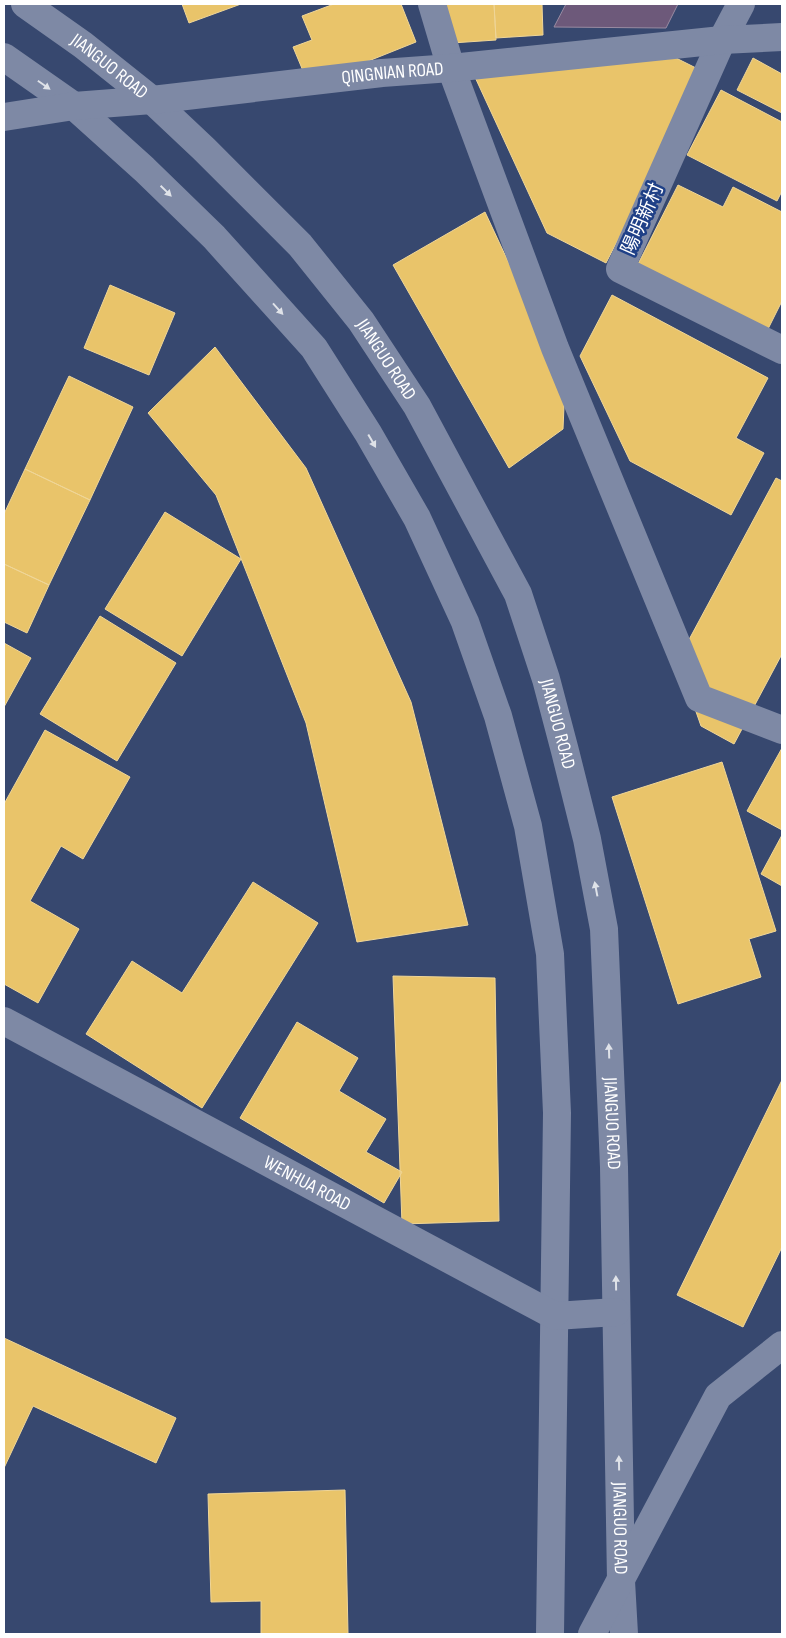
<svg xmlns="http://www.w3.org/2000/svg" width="786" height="1638" font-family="'Sofia Sans Condensed','Noto Sans TC',sans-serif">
  <rect width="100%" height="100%" fill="#37486f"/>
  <path fill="#e9c46a" stroke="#f0d697" d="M182 4H241L189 23Z
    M334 4H401L416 42 331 76 306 78 293 47 312 40 302 16Z
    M435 4H494L496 40 437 44Z
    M494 4H542L543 35 496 38Z
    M676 58 704 72 606 263 547 233 474 75Z
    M753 58 782 74V113L737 90Z
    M721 90 782 122V191L777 201 687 155Z
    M678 185 723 207 733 187 782 212V301L767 331 637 266Z
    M485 212 565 383 563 429 509 468 393 265Z
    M110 285 175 313 149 375 84 348Z
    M612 295 768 378 736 438 764 453 731 515 630 461 580 356Z
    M215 347 306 468 411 702 468 925 357 942 306 723 216 495 148 413Z
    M69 376 133 407 90 500 25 469Z
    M25 469 90 500 49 585 4 564V514Z
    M776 478 782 481V654L734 744 701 726 678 660Z
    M165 512 241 559 182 656 105 609Z
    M4 564 49 585 27 633 4 622Z
    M100 616 176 663 117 761 40 714Z
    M4 643 31 658 4 707Z
    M45 730 130 777 83 859 61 846 30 901 79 929 38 1003 4 984V804Z
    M782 748V830L747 811Z
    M722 762 776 931 749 939 761 977 678 1004 612 797Z
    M782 835V886L761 874Z
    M253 882 318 923 202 1108 86 1034 132 961 182 993Z
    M393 976 495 978 499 1221 402 1224Z
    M297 1022 358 1058 339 1091 386 1119 366 1152 402 1172 384 1203 240 1118Z
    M782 1080V1247L743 1327 677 1295Z
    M4 1338 176 1418 156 1463 33 1406 4 1468Z
    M345 1490 348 1634H261V1601L211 1602 208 1494Z"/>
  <path fill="#6d597a" stroke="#998ba2" d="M566 4H678L666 28 554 27Z"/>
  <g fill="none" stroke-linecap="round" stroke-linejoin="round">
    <g stroke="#7e89a5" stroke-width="28">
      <path id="s1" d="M25 4 83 45 152 100 204 149 300 245 361 321 417 406 518 594 546 679 565 751 587 839 604 929 614 1167 621 1581 624 1634"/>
      <path d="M432 4 451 68 555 348 699 698 782 730"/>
      <path d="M741 4 722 40 620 269 782 350"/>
      <path d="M4 57 74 106 144 169 214 237 314 348 368 433 417 518 465 622 498 716 528 826 550 954 557 1113 550 1634"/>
      <path id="s2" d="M4 117 74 106 152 100 382 73 451 68 722 40 782 37"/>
      <path id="s3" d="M4 1021 555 1316 616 1312"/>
      <path d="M592 1634 718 1396 782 1345"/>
    </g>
  </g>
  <defs><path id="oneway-solid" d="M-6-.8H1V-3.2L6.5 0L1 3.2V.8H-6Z" transform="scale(1.25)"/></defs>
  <g fill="#dfe2e8">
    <use href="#oneway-solid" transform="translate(44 85) rotate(35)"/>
    <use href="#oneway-solid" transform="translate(166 191) rotate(44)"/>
    <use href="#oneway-solid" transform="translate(278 309) rotate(48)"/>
    <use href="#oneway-solid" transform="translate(372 441) rotate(60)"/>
    <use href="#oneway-solid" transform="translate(596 889) rotate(-101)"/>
    <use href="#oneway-solid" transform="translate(609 1051) rotate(-92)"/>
    <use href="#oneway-solid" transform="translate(616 1283) rotate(-91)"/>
    <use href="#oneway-solid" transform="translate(619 1463) rotate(-91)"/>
  </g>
  <g text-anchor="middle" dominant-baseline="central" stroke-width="5" stroke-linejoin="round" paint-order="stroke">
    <g font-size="19" fill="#fff" stroke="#1f4087">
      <text stroke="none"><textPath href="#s1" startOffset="105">JIANGUO ROAD</textPath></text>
      <text stroke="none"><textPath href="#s2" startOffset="391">QINGNIAN ROAD</textPath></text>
      <text transform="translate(643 219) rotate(-66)">陽明新村</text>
      <text stroke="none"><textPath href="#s1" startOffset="510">JIANGUO ROAD</textPath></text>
      <text stroke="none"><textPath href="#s1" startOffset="915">JIANGUO ROAD</textPath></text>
      <text stroke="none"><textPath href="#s1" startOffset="1320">JIANGUO ROAD</textPath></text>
      <text stroke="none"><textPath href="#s3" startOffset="344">WENHUA ROAD</textPath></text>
      <text stroke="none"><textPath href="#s1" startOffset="1725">JIANGUO ROAD</textPath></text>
    </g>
  </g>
  <rect width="786" height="1638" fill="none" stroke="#ffffff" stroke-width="10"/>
</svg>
